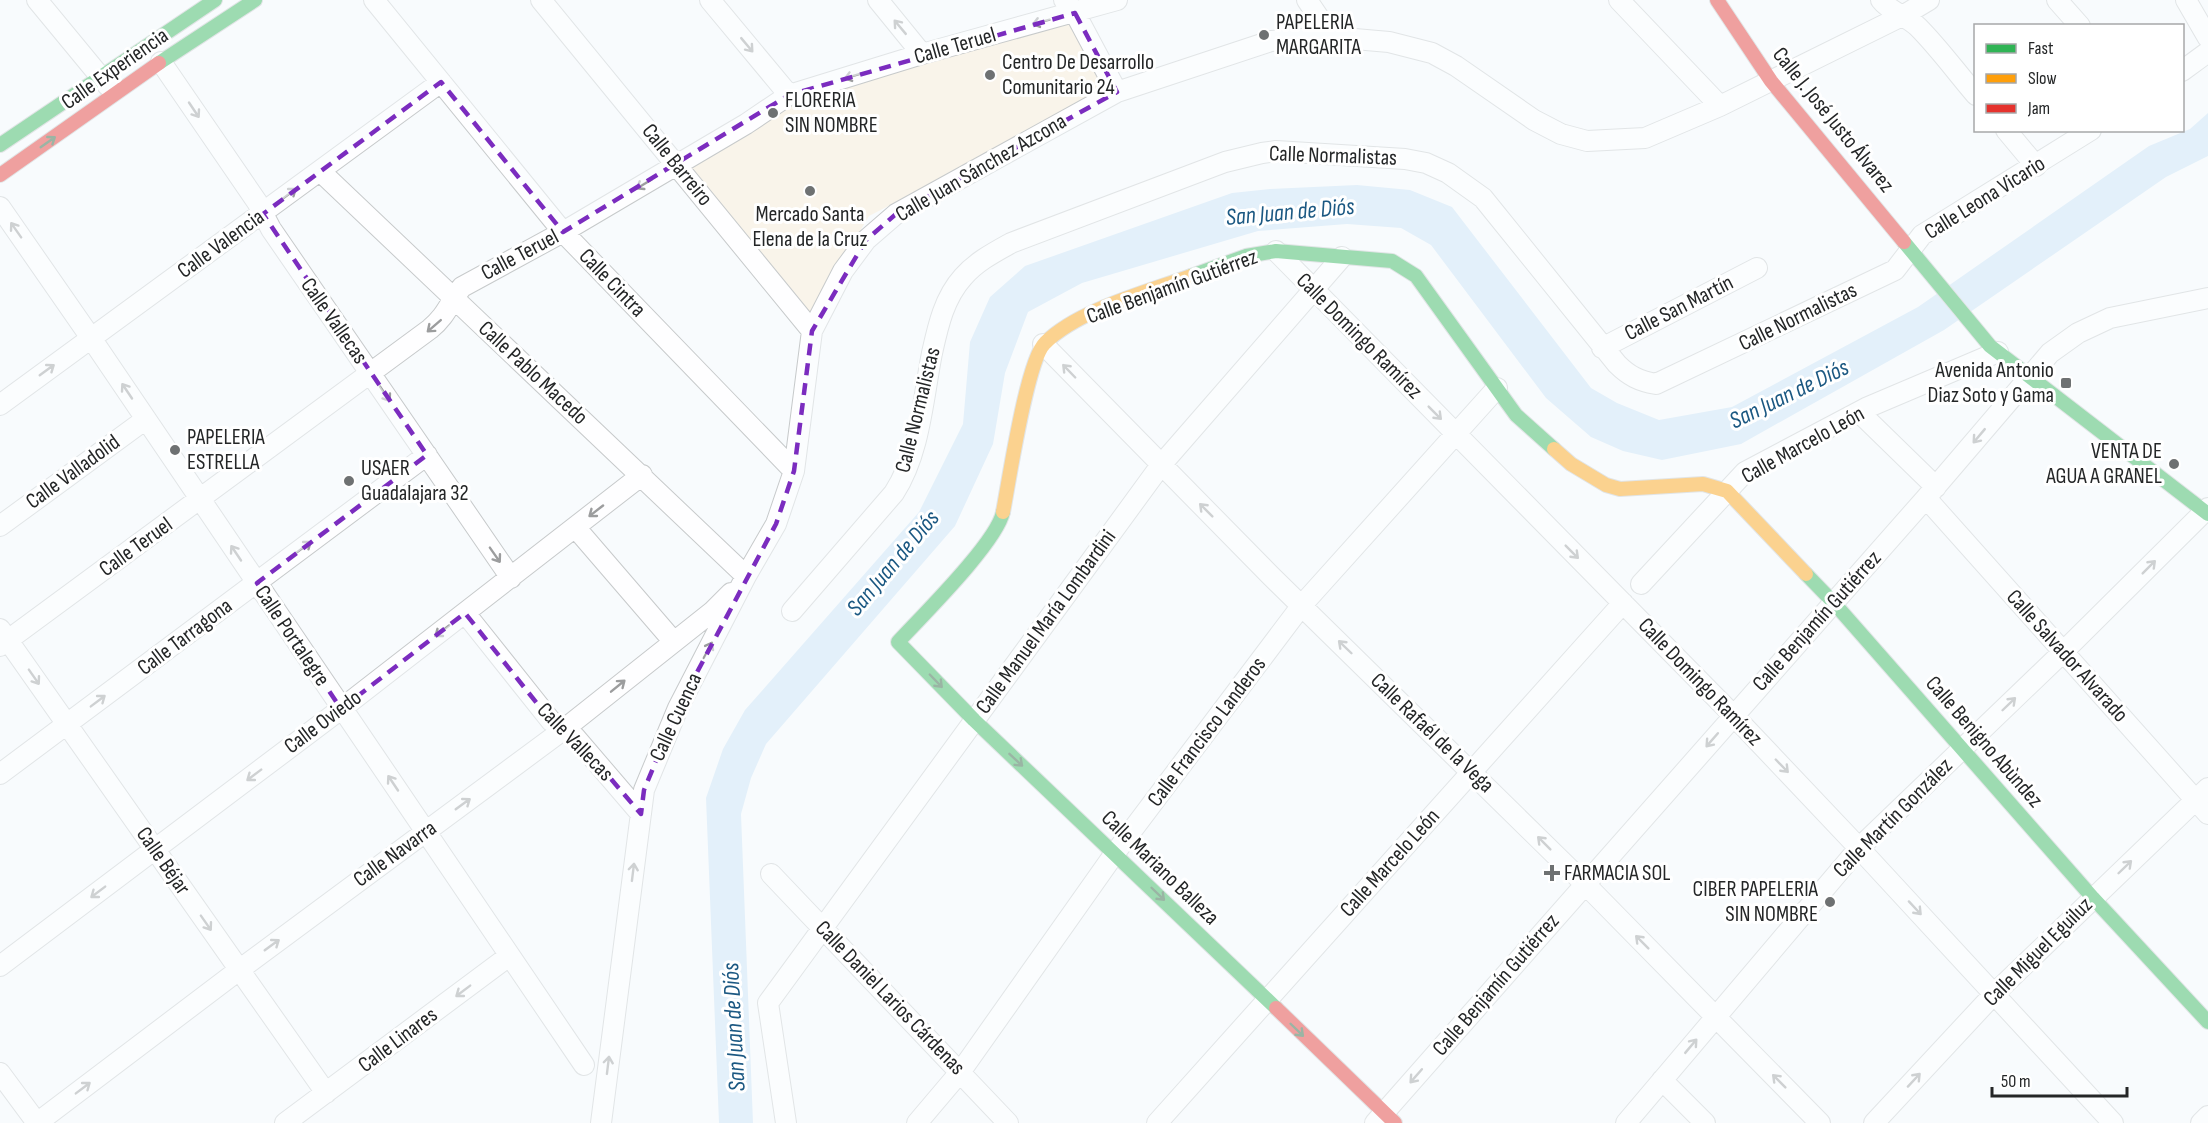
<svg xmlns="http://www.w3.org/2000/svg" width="2208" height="1123" font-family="'Sofia Sans Condensed',sans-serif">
  <rect width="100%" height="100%" fill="#f8fbfd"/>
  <path fill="#f9f4ea" d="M1076 15 1114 90 869 216 808 318 680 165 793 98Z"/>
  <path fill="#cbe2f5" d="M2208 113V156L2166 177 1944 330 1741 444 1662 460 1623 451 1591 437 1546 398 1431 245 1401 228 1347 224 1258 231 1082 283 1028 312 1005 373 993 444 955 526 766 744 751 778 741 814 753 1123H719L706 798 723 749 745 710 919 512 963 424 970 342 990 297 1025 266 1232 193 1270 189 1357 185 1410 190 1452 207 1591 388 1617 403 1659 420 1732 407 1918 307 2149 146 2190 129Z"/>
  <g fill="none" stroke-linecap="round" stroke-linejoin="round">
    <g stroke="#c7cacb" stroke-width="22">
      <path id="street" d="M37 0 108 86
        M374 0 563 232 794 471
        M541 0 812 331
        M710 0 789 95
        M878 0 922 54
        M1064 0 1075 13 1117 92
        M1307 0 1332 37
        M1619 0 1720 106
        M1881 0C1890 12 1907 16 1918 27 1939 48 1957 73 1976 95
        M2057 0 2080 26
        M2186 0 2208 38
        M161 62 257 202 271 229 511 578
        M2182 71 2208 52
        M2006 130 2036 166
        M320 171 746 576
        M0 207 91 338 584 1065
        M1276 251 1733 715 1859 848 2113 1123
        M1043 344 1271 576 1585 884 1820 1123
        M1602 348 1757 268
        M0 405 441 82
        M1859 412 1936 487
        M1926 498 2208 814
        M0 526 146 419
        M575 527 674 642
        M1641 584 1745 472 1866 408 1998 352
        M792 611 894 493C920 453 923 399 932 353 938 326 944 298 963 277 976 262 993 253 1011 243L1225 162 1262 153 1276 151 1405 159 1426 163 1448 173 1483 198 1617 364C1629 376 1639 381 1656 384L1895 270 1922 235 2091 130
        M465 613 551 721 575 737 641 814
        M0 629 326 1093
        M0 646 430 329C447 315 449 303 462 287L563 232 746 124 789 95 922 54 1117 0
        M0 774 427 455
        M771 874 1008 1123
        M0 966 341 709 642 475
        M0 1073 37 1123 239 970 563 730 713 611 731 593
        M1662 1080 1705 1123
        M285 1123 509 956
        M601 1123 644 790 678 708 746 576 776 524 794 471 812 331 843 271 866 240 896 214 1117 92 1271 41 1332 37 1389 42 1432 53 1456 66 1534 120 1561 134 1587 141 1645 138 1720 106 1904 15 1929 0
        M786 1123 768 1003 1161 465 1342 257
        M917 1123 961 1071 1115 853 1302 605 1497 388
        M1157 1123 1623 603
        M1375 1123 1926 498 2050 353 2078 333 2110 318 2208 298
        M1626 1123 1859 848 2063 652 2208 508
        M1874 1123 1994 994 2208 788
        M2201 1123 2208 1116"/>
    </g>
    <g stroke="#c7cacb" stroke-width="16">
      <path id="fast" d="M159 63 255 0
        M0 145 215 0
        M1904 242 1990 346 2208 514
        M1191 276 1246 256 1276 251 1392 261 1416 276 1516 415 1554 449
        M1003 512C997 542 922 616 898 642L974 720 1276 1008
        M1806 574 1834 603 2093 898 2208 1022"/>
    </g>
    <g stroke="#c7cacb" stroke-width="16">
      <path id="slow" d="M1554 449 1571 464 1606 485 1620 489 1703 484 1727 491 1806 574
        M1003 512C1009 481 1027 360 1045 343 1078 310 1147 292 1191 276"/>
    </g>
    <g stroke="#c7cacb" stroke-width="16">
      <path id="jam" d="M1717 0 1771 81 1904 242
        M0 175 159 63
        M1276 1008 1395 1123"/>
    </g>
    <use href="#street" stroke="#fefeff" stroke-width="20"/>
    <use href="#fast" stroke="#30b455" stroke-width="14"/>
    <use href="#slow" stroke="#ff9f0a" stroke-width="14"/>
    <use href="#jam" stroke="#e5322d" stroke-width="14"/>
  </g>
  <defs><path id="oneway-shaft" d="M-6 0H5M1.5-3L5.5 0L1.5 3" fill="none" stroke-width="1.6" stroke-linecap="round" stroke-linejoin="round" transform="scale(1.5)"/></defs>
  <g stroke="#9c9d9e">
    <use href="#oneway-shaft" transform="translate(1041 22) rotate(165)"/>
    <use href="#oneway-shaft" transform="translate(900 27) rotate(-130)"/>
    <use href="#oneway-shaft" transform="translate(747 45) rotate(50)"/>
    <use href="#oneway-shaft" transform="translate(853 76) rotate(163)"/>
    <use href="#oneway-shaft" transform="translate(194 110) rotate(56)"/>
    <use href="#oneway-shaft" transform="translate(644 184) rotate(149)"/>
    <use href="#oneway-shaft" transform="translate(289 194) rotate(-37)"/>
    <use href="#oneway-shaft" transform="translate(16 230) rotate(-125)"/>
    <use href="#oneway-shaft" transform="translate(434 326) rotate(139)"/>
    <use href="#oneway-shaft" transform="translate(47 370) rotate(-36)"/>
    <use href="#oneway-shaft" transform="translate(1069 371) rotate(-134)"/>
    <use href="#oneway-shaft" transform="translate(127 391) rotate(-124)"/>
    <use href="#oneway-shaft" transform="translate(385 394) rotate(56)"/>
    <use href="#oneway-shaft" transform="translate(1435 413) rotate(45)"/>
    <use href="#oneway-shaft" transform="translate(1979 436) rotate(130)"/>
    <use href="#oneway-shaft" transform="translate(1206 510) rotate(-135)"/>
    <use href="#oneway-shaft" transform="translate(596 511) rotate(142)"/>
    <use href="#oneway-shaft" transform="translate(304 547) rotate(-37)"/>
    <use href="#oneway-shaft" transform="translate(1572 552) rotate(45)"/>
    <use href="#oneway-shaft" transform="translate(236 553) rotate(-124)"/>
    <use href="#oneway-shaft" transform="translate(495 555) rotate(55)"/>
    <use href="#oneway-shaft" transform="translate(2149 567) rotate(-45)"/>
    <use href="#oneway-shaft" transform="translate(442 631) rotate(142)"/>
    <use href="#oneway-shaft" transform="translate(1345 647) rotate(-136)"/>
    <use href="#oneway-shaft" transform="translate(708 650) rotate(-62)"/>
    <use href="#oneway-shaft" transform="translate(34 677) rotate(55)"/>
    <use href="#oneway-shaft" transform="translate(618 686) rotate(-39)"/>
    <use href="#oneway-shaft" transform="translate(98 701) rotate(-37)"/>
    <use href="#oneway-shaft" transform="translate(2009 704) rotate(-44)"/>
    <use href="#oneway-shaft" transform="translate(1712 740) rotate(131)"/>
    <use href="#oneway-shaft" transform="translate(1782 766) rotate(46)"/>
    <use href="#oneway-shaft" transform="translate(254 775) rotate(143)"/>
    <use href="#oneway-shaft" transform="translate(393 783) rotate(-124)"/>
    <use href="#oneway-shaft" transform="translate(463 804) rotate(-36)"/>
    <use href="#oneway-shaft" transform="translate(1544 843) rotate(-135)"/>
    <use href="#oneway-shaft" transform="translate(2125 867) rotate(-44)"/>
    <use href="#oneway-shaft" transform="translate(633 872) rotate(-83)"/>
    <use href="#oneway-shaft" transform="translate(98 892) rotate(143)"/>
    <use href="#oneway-shaft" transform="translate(1915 908) rotate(47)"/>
    <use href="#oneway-shaft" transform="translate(206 923) rotate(55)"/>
    <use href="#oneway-shaft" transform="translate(1642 942) rotate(-135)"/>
    <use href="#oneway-shaft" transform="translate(272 945) rotate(-36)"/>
    <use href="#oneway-shaft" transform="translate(463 991) rotate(143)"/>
    <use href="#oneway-shaft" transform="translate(1691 1046) rotate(-50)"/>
    <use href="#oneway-shaft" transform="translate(608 1065) rotate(-83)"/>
    <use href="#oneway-shaft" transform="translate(1416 1076) rotate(131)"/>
    <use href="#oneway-shaft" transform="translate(1914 1080) rotate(-47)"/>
    <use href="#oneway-shaft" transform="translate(1779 1081) rotate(-135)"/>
    <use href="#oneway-shaft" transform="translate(83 1088) rotate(-37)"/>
  </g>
  <g stroke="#295f39">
    <use href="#oneway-shaft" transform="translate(48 142) rotate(-35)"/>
    <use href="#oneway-shaft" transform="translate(936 681) rotate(46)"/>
    <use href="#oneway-shaft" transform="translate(1016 760) rotate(43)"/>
    <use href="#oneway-shaft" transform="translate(1158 894) rotate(44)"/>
    <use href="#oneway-shaft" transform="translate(1297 1030) rotate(44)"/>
  </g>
  <path d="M0 0H2208V1123H0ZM1075 13 1117 92 896 214 866 240 812 331 794 471 776 524 678 708 644 790 641 814 575 737 551 721 465 613 341 709 257 583 427 455 263 214 441 82 563 232 789 95Z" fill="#f8fbfd" fill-opacity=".55" fill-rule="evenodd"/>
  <path fill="none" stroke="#7b2cbf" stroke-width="4.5" stroke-dasharray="12 8" stroke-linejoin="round" d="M1075 13 1117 92 896 214 866 240 812 331 794 471 776 524 678 708 644 790 641 814 575 737 551 721 465 613 341 709 257 583 427 455 263 214 441 82 563 232 789 95Z"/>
  <g fill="#6e7172" stroke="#fff" stroke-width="2">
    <circle cx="1264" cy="35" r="6"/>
    <circle cx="990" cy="75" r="6"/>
    <circle cx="773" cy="113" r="6"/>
    <circle cx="810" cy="191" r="6"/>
    <rect x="2060" y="377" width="12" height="12" rx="3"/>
    <circle cx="175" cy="450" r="6"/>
    <circle cx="2174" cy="464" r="6"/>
    <circle cx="349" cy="481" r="6"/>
    <path d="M1549 864h6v6h6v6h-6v6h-6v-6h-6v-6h6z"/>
    <circle cx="1830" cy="902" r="6"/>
  </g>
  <g text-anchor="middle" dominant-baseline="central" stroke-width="6" stroke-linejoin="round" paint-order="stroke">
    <g font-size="22" fill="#242627" stroke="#fff" text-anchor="start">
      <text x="1276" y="22">PAPELERIA<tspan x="1276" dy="25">MARGARITA</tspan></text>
      <text x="1002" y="62">Centro De Desarrollo<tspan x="1002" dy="25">Comunitario 24</tspan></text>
      <text x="785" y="100">FLORERIA<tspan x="785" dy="25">SIN NOMBRE</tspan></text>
      <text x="810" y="214" text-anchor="middle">Mercado Santa<tspan x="810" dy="25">Elena de la Cruz</tspan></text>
      <text x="2054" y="370" text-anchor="end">Avenida Antonio<tspan x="2054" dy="25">Diaz Soto y Gama</tspan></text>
      <text x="187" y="437">PAPELERIA<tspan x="187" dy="25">ESTRELLA</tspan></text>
      <text x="2162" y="451" text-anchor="end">VENTA DE<tspan x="2162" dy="25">AGUA A GRANEL</tspan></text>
      <text x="361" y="468">USAER<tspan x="361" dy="25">Guadalajara 32</tspan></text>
      <text x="1564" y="873">FARMACIA SOL</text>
      <text x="1818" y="889" text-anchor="end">CIBER PAPELERIA<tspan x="1818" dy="25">SIN NOMBRE</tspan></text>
    </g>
    <g font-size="22" fill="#242627" stroke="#fff">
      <text transform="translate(955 46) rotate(-16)">Calle Teruel</text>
      <text transform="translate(115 69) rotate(-35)">Calle Experiencia</text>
      <text transform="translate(1833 120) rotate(51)">Calle J. José Justo Álvarez</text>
      <text transform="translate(1333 156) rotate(2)">Calle Normalistas</text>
      <text transform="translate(677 165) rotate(51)">Calle Barreiro</text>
      <text transform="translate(981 168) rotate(-30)">Calle Juan Sánchez Azcona</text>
      <text transform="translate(1985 198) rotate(-32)">Calle Leona Vicario</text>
      <text transform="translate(221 244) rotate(-36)">Calle Valencia</text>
      <text transform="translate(520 255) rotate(-28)">Calle Teruel</text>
      <text transform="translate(612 283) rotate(46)">Calle Cintra</text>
      <text transform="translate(1172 287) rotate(-20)">Calle Benjamín Gutiérrez</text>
      <text transform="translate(1679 308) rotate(-27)">Calle San Martín</text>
      <text transform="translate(1798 317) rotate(-26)">Calle Normalistas</text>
      <text transform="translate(334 321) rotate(55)">Calle Vallecas</text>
      <text transform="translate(1359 336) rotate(45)">Calle Domingo Ramírez</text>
      <text transform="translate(533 373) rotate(43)">Calle Pablo Macedo</text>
      <text transform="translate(918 410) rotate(-76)">Calle Normalistas</text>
      <text transform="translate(1803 445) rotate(-29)">Calle Marcelo León</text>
      <text transform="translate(73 472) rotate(-36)">Calle Valladolid</text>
      <text transform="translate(136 547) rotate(-36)">Calle Teruel</text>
      <text transform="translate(1817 621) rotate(-48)">Calle Benjamín Gutiérrez</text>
      <text transform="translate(1046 622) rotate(-54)">Calle Manuel María Lombardini</text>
      <text transform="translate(292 636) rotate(56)">Calle Portalegre</text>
      <text transform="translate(185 637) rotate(-37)">Calle Tarragona</text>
      <text transform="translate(2067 656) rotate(48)">Calle Salvador Alvarado</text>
      <text transform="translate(1700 682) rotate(46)">Calle Domingo Ramírez</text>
      <text transform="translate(676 717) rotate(-65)">Calle Cuenca</text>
      <text transform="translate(323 722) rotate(-37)">Calle Oviedo</text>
      <text transform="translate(1207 732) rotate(-53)">Calle Francisco Landeros</text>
      <text transform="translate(1432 733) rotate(44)">Calle Rafaél de la Vega</text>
      <text transform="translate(575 742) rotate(46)">Calle Vallecas</text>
      <text transform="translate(1984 742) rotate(49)">Calle Benigno Abùndez</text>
      <text transform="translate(1893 818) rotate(-45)">Calle Martín González</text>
      <text transform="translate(395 854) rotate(-36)">Calle Navarra</text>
      <text transform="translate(163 861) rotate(55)">Calle Béjar</text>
      <text transform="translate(1390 863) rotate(-48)">Calle Marcelo León</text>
      <text transform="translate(1160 868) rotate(44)">Calle Mariano Balleza</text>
      <text transform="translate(2038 952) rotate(-45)">Calle Miguel Eguiluz</text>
      <text transform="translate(1496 985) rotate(-49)">Calle Benjamín Gutiérrez</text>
      <text transform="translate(890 998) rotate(46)">Calle Daniel Larios Cárdenas</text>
      <text transform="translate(398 1040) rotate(-37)">Calle Linares</text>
    </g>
    <g font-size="24" font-style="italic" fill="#1b5882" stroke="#fff">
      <text transform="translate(1290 212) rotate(-5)">San Juan de Diós</text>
      <text transform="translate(1789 394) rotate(-26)">San Juan de Diós</text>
      <text transform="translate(893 563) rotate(-50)">San Juan de Diós</text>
      <text transform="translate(734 1027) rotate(-93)">San Juan de Diós</text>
    </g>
  </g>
  <rect x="1974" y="24" width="210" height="108" fill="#ffffff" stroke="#a7a8a9" stroke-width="1.5"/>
  <rect x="1986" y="44" width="30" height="9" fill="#30b455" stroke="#a7a8a9" stroke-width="1.5"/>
  <text x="2028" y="54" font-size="18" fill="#242627">Fast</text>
  <rect x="1986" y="74" width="30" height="9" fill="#ff9f0a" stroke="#a7a8a9" stroke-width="1.5"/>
  <text x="2028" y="84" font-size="18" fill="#242627">Slow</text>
  <rect x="1986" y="104" width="30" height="9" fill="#e5322d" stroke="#a7a8a9" stroke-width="1.5"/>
  <text x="2028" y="114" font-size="18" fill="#242627">Jam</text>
  <path d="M1992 1087v9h135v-9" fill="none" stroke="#242627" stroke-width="3"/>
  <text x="2001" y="1087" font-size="18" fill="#242627" stroke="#ffffff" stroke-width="4.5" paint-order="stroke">50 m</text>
</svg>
